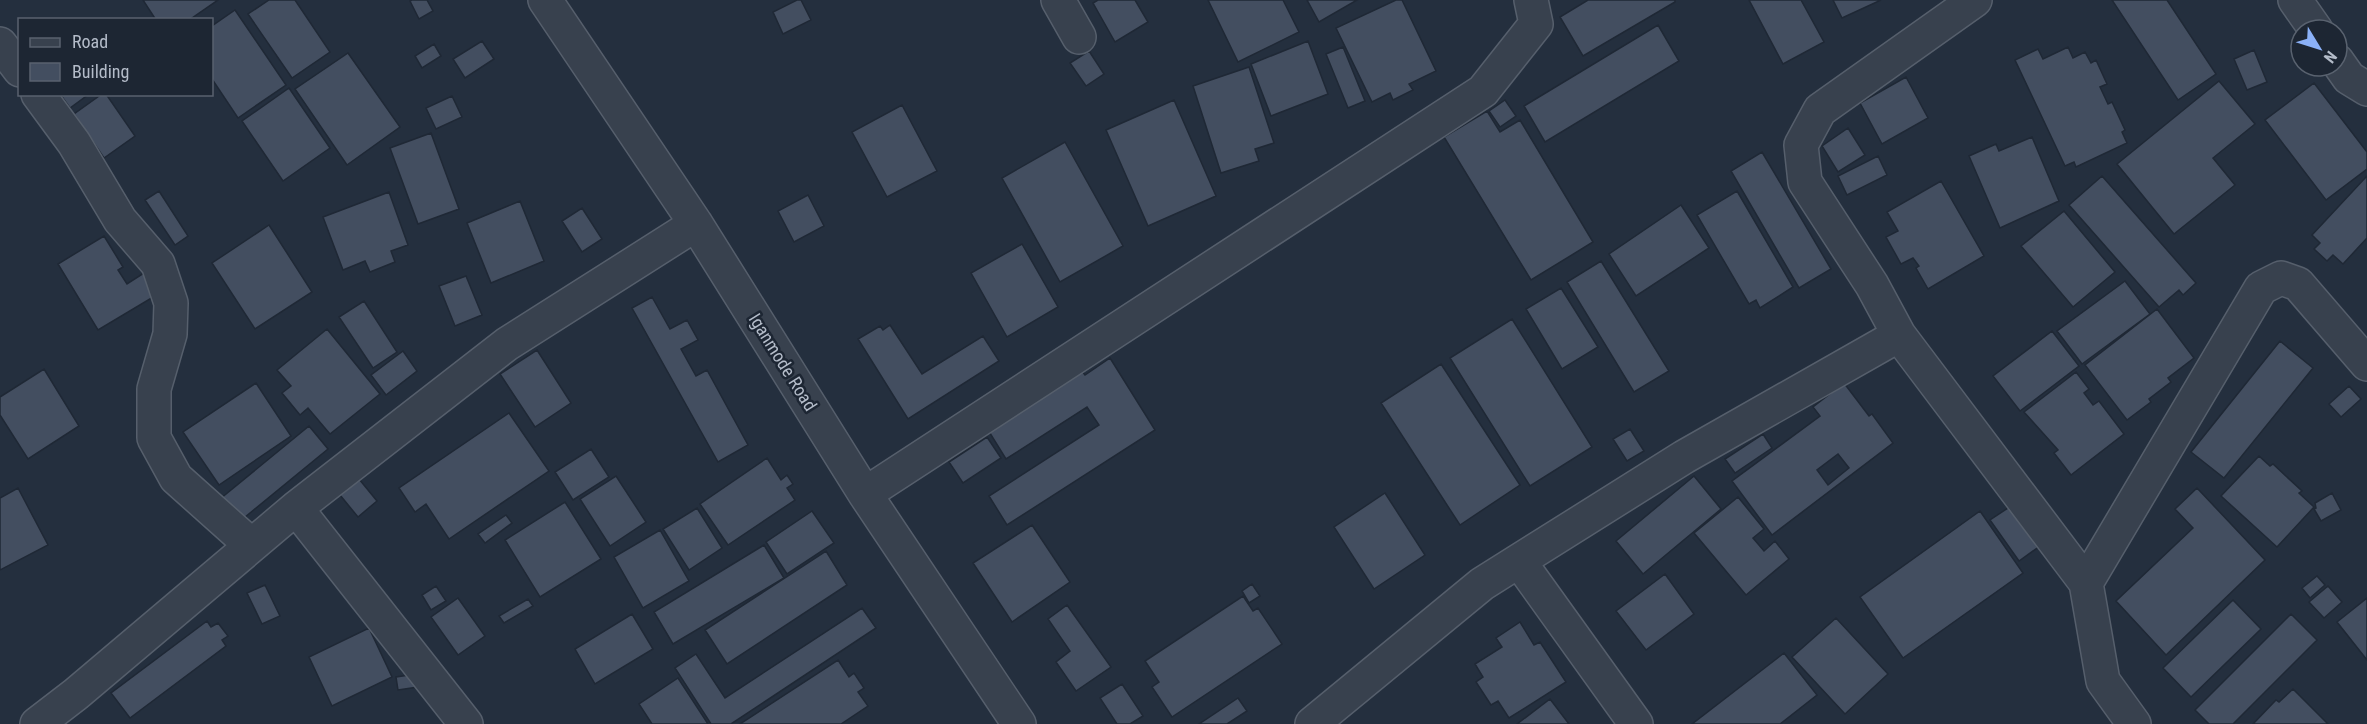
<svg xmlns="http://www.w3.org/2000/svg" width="2367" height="724" font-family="'Roboto Condensed',sans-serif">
  <rect width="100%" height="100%" fill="#242f3e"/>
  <path fill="#434e60" stroke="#1f2835" stroke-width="1.5" fill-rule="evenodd" d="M143 0H218L189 20H156Z
    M269 0H295L330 52 292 78 248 14Z
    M412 0H427L433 11 419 19 410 1Z
    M797 0H801L811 20 783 34 773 12Z
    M1098 0H1135L1148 22 1115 42 1093 3Z
    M1208 0H1283L1299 32 1238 62Z
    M1307 0H1357L1319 22Z
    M1396 0H1402L1436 71 1409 84 1413 90 1393 100 1390 93 1372 102 1336 28Z
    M1588 0H1675V2L1583 56 1560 17Z
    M1749 0H1801L1824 42 1783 64Z
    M1833 0H1881L1842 18Z
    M2112 0H2167L2216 74 2178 100Z
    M235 10 286 85 238 118 212 79V26Z
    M1658 25 1679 61 1545 142 1524 106Z
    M482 41 494 59 465 78 453 59Z
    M1308 41 1328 94 1271 116 1251 64Z
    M434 44 441 56 422 68 415 56Z
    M1343 47 1365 101 1348 108 1326 54Z
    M2068 47 2073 58 2085 52 2091 63 2096 60 2107 84 2100 87 2108 104 2112 102 2125 130 2122 132 2127 143 2076 167 2074 162 2065 166 2015 60 2038 49 2043 59Z
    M2254 50 2267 82 2247 90 2234 59Z
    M1089 51 1104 74 1086 86 1070 63Z
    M348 53 400 127 347 165 295 89Z
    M1249 67 1274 143 1255 149 1259 161 1221 173 1193 86Z
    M1906 77 1928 118 1882 144 1860 103Z
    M2219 81 2255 124 2213 158 2235 185 2174 234 2117 164Z
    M2314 83 2367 152V169L2326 200 2265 120Z
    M289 88 330 148 283 181 242 121Z
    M60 94H89L70 108Z
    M102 94H106L135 136 104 158 74 114Z
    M452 96 462 117 436 129 426 108Z
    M1174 100 1216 196 1148 226 1106 130Z
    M1505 100 1516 116 1500 127 1489 111Z
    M902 105 937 171 887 197 852 132Z
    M1487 111 1500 132 1520 120 1593 242 1531 280 1444 137Z
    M1848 128 1865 155 1838 172 1822 146Z
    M431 133 459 209 418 224 390 148Z
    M2032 137 2059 201 2000 228 1969 156 1996 144 1999 151Z
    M1065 142 1123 246 1060 282 1002 178Z
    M1762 152 1831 269 1799 288 1731 171Z
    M1878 156 1887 175 1847 195 1838 176Z
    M2102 176 2196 283 2183 295 2179 290 2159 307 2069 205Z
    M2367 176V238L2343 264 2333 255 2327 261 2314 249 2320 243 2312 235Z
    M1941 181 1984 256 1928 289 1916 268 1919 266 1913 258 1901 264 1886 237 1898 231 1887 212Z
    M159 191 188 236 175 245 145 200Z
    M1737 191 1793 287 1760 308 1756 300 1749 304 1697 215Z
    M389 192 408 245 391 251 395 262 370 272 365 261 343 270 323 217Z
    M808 195 824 226 794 242 778 211Z
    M520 201 544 261 491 283 467 223Z
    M1681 205 1709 248 1636 296 1609 254Z
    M582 208 602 239 582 252 562 221Z
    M2064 211 2115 272 2073 307 2021 246Z
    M269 225 312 292 255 329 212 263Z
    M104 236 123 267 118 270 127 284 147 271 160 293 98 330 58 264Z
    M1022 244 1058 307 1007 337 971 273Z
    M1601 261 1669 371 1634 392 1567 282Z
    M466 276 482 315 455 326 439 286Z
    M2125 281 2150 314 2082 364 2057 331Z
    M1561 288 1598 347 1562 369 1526 309Z
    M652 297 670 329 687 320 698 340 681 349 696 376 707 370 748 445 718 462 632 308Z
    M364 301 397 352 373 368 339 317Z
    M2157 309 2194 358 2168 378 2171 382 2149 399 2151 402 2127 420 2085 365Z
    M1512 319 1592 447 1530 486 1450 358Z
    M890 325 922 374 983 336 999 361 908 419 858 339 880 326 883 330Z
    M327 329 380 394 330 434 308 408 300 415 282 393 291 386 277 370Z
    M2052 331 2079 366 2020 411 1993 376Z
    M2280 341 2313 368 2224 478 2191 452Z
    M537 350 571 403 535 427 500 374Z
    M403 351 417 371 386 395 371 375Z
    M1110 358 1155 430 1007 525 989 496 1099 425 1087 407 1006 459 988 430 1081 370 1085 375Z
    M1441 364 1520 485 1460 525 1381 403Z
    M44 369 79 426 28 459 0 415V397Z
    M2076 372 2089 389 2084 393 2093 405 2099 401 2124 434 2071 475 2054 453 2058 450 2024 412Z
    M256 383 291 436 219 485 183 432Z
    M1844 383 1869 416 1872 414 1893 443 1772 535 1732 481 1820 416 1813 407ZM1838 454 1849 468 1828 485 1817 470Z
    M2349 386 2361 399 2341 417 2329 404Z
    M509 413 549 471 449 539 426 504 415 512 399 488Z
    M309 426 328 449 239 522 220 499Z
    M1630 429 1644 451 1627 461 1613 439Z
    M1763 434 1772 448 1735 473 1725 459Z
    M987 437 1001 458 963 483 949 462Z
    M591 449 609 477 573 500 555 472Z
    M2259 456 2270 466 2273 464 2302 491 2299 493 2314 507 2277 547 2221 496Z
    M767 458 781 480 787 475 793 484 787 488 795 500 728 545 700 504Z
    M616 476 646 522 610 546 580 499Z
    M1694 476 1721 509 1643 574 1616 541Z
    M359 479 377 501 358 517 340 495Z
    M18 488 48 545 0 570V498Z
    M2197 488 2265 560 2166 655 2116 601 2193 528 2175 509Z
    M1385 493 1425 555 1374 589 1334 527Z
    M2332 493 2341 510 2321 521 2314 509 2316 508 2315 503Z
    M1738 497 1764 529 1753 538 1764 551 1775 541 1789 559 1746 595 1694 533Z
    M565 502 601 559 540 597 505 540Z
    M2011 506 2040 546 2019 561 1990 520Z
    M697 508 722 548 689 570 663 529Z
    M812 511 834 543 787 574 766 542Z
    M1980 511 2023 573 1903 658 1860 597Z
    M506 515 512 523 485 543 478 534Z
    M1032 525 1070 582 1012 622 973 563Z
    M660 530 689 581 643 608 614 557Z
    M764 545 784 578 673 644 654 612Z
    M826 551 847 585 727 664 705 630Z
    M1665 574 1694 614 1646 650 1616 611Z
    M2317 576 2325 585 2310 598 2302 588Z
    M1252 584 1260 596 1249 603 1242 591Z
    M265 585 280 616 262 624 247 593Z
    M436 586 446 601 431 610 422 595Z
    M2328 586 2342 602 2324 618 2309 602Z
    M1243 596 1253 611 1258 608 1282 644 1172 717 1152 687 1159 682 1145 661Z
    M458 598 485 636 458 655 431 617Z
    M2367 598V660L2337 622Z
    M528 599 533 606 504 623 499 616Z
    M2233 600 2261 629 2191 697 2163 668Z
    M1067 605 1111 667 1076 691 1056 662 1070 651 1048 619Z
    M862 608 876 628 731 724H711L675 668 696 654 725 698Z
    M632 614 653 649 595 684 575 649Z
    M2291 614 2317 640 2233 724H2209L2195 710Z
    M1836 618 1888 674 1845 714 1792 657Z
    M207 621 211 627 218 623 228 636 222 640 226 646 130 718 111 693Z
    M1520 622 1534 645 1540 642 1566 682 1509 718 1498 701 1491 705 1476 682 1483 677 1475 664 1502 647 1496 638Z
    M369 628 392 677 332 706 309 657Z
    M1784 653 1817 695 1780 724H1692Z
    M838 660 849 677 854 673 864 688 858 692 868 706 841 724H740Z
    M416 674 418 687 398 690 396 677Z
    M678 678 708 724H652L639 704Z
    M1122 684 1143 716 1130 724H1117L1100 698Z
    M2293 689 2328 724H2253L2276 700 2279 702Z
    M1238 698 1247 711 1227 724H1199Z
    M1550 699 1569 724H1517Z"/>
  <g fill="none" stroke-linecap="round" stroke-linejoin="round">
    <g stroke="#565f6c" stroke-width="36">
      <path id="street" d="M545 0 696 224 865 494 1019 724
        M1058 0 1079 37
        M1975 0 1820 110 1801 145 1805 182 1872 285 1899 335 2086 583 2261 288 2281 278 2298 284 2367 364
        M2295 0 2316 30
        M0 44 20 70
        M2337 61 2349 78 2367 89
        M38 94 74 143 120 220 158 264 171 303 170 334 154 389V438L176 478 251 545
        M865 494 1483 91 1536 24 1531 0
        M296 508 466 724
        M1519 561 1636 724
        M2086 583 2103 681 2134 724
        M37 724 76 694 296 508 507 344 696 224
        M1312 724 1482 584 1684 457 1899 335"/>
    </g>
    <use href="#street" stroke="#38414e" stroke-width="33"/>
  </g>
  <g text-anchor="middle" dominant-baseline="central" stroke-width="5" stroke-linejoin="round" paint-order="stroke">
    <g font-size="18" fill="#b4bcc9" stroke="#1d2633">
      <text transform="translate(783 362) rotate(58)">Iganmode Road</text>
    </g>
  </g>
  <rect x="18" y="18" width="195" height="78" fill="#1d2633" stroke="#59626f" stroke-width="1.5"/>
  <rect x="30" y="38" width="30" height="9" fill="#38414e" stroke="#59626f" stroke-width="1.5"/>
  <text x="72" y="48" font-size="18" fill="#b4bcc9">Road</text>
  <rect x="30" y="63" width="30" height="18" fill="#434e60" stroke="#59626f" stroke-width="1.5"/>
  <text x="72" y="78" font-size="18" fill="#b4bcc9">Building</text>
  <g transform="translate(2319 48) rotate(128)"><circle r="28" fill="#1d2633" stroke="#59626f" stroke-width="1.5"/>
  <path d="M0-4.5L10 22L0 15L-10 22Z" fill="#8bb1f8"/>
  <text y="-9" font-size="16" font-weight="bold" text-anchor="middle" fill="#b4bcc9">N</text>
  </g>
</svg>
